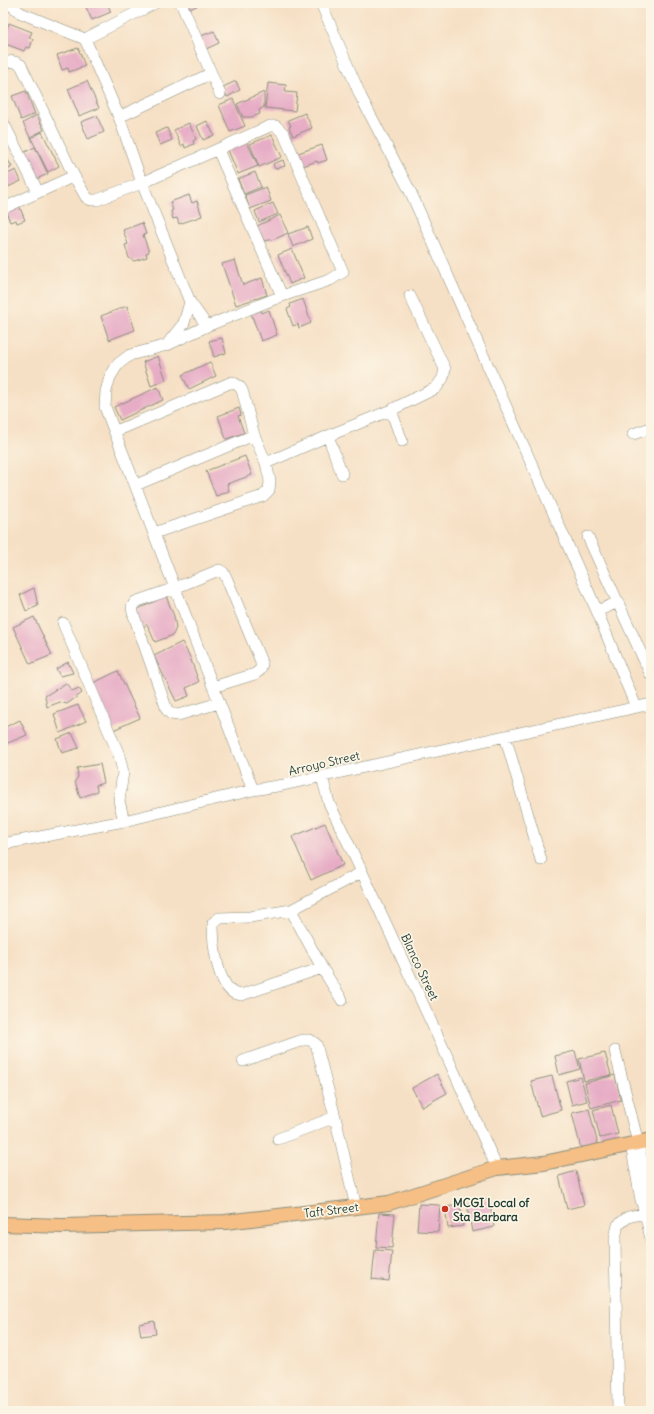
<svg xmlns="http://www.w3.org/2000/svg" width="654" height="1414" font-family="Delius,sans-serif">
  <rect width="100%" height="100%" fill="#fcf5e5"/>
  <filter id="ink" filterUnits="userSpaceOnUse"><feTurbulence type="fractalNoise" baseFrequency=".025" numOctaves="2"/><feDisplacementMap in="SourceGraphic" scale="8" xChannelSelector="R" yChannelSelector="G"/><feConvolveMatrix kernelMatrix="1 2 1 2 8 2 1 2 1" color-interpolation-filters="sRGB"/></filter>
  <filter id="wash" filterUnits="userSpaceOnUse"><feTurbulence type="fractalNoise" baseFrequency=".012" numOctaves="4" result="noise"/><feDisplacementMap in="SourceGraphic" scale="16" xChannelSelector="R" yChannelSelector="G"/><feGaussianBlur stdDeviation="0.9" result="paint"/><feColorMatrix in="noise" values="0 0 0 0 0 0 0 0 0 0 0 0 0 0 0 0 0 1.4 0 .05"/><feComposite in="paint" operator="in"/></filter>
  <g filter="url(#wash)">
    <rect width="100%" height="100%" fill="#f6e0c5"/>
    <g id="blocks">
      <path fill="#e7adc6" d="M84 3H107L111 12 92 20Z
        M187 3H203L190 9Z
        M9 23 32 32 29 38 33 39 30 48 26 47 24 51 3 43V39Z
        M214 31 219 43 206 49 201 36Z
        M78 48 85 66 69 72 68 68 62 70 57 55Z
        M87 81 99 108 79 116 68 89Z
        M236 81 240 90 227 97 223 87Z
        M268 83 286 85 285 92 297 93 295 111 265 108Z
        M26 91 35 114 21 120 12 96Z
        M264 92V107L259 110 260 114 252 117H243L237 104Z
        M233 99 245 126 230 132 219 105Z
        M305 113 312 128 293 136 289 127 291 126 288 120Z
        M37 115 44 130 30 137 23 123Z
        M97 116 104 132 88 139 81 122Z
        M207 121 214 135 203 140 197 126Z
        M189 123 196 139 193 141 194 144 185 148 184 144 181 146 174 130Z
        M167 128 172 140 160 145 155 133Z
        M42 132 59 166 48 172 31 138Z
        M272 135 282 157 259 167 250 144Z
        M247 142 258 166 238 174 228 150Z
        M322 145 327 160 318 163 317 161 303 166 298 153Z
        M35 147 48 174 34 180 21 154Z
        M8 160 12 167 3 172V163Z
        M283 160 285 166 275 169 273 164Z
        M16 170 21 181 8 187V186L3 188V176Z
        M255 172 261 187 244 194 238 179Z
        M266 187 271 201 250 209 245 195Z
        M189 195 192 203 197 201 202 216 179 224 177 218 173 219 171 211 173 210 170 202Z
        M18 203 25 220 17 223 16 220 10 222 5 209Z
        M273 203 278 214 259 222 255 211Z
        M280 215 288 233 275 239 264 241 257 226Z
        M142 223 146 234 143 235 149 252 146 253 147 257 134 261 129 258 125 245 128 244 123 230Z
        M308 227 312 239 293 247 288 234Z
        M292 249 304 278 290 284 278 255Z
        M235 260 243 285 262 278 267 295 236 305 222 264Z
        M303 299 311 323 299 328 298 324 293 326 287 309 291 307 290 304Z
        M127 306 135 330 109 340 101 316Z
        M261 309 262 313 269 310 277 335 261 341 251 313Z
        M222 338 226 353 214 357 209 341Z
        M158 356 166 380 151 386 143 362Z
        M210 362 216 376 189 389 182 375Z
        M158 387 163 400 120 420 114 407Z
        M239 408 241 415 238 416 244 433 226 439 218 416Z
        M245 456 252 475 227 484 229 491 216 496 206 471Z
        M34 588 38 606 26 611 20 595Z
        M166 596 174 616 176 628 173 635 155 642 147 624 141 629 136 610Z
        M34 617 52 655 30 664 13 627Z
        M182 642 190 657 199 682 186 688 189 696 176 701 154 656Z
        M68 662 73 673 60 676 56 669Z
        M118 671 140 718 111 731 91 684Z
        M66 683 72 691 79 688 82 693 67 704 60 702 47 707 45 696Z
        M78 705 86 721 60 733 54 714Z
        M20 720 27 735 3 745V728Z
        M72 733 79 748 62 753 57 739Z
        M100 764 104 783 96 785 97 791 80 798 75 781 78 777 77 768Z
        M325 823 343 865 311 880 292 837Z
        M575 1051 580 1069 559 1075 555 1056Z
        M605 1053 611 1075 584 1081 579 1059Z
        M437 1074 447 1093 422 1107 412 1088Z
        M615 1075 621 1100 591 1108 585 1083Z
        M552 1076 561 1110 540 1116 531 1081Z
        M581 1077 587 1101 572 1105 566 1081Z
        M611 1105 618 1134 600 1138 593 1110Z
        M589 1109 598 1145 581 1149 572 1113Z
        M576 1171 584 1205 567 1209 559 1176Z
        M489 1199 494 1227 472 1232 467 1204Z
        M419 1204 440 1205 438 1232 417 1231Z
        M460 1205 463 1226 448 1228 445 1207Z
        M379 1213 395 1214 392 1248 376 1247Z
        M375 1250 392 1251 389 1281 372 1279Z
        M154 1321 156 1334 141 1336 139 1324Z"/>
    </g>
  </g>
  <g filter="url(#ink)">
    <use href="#blocks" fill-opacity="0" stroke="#8a8e7c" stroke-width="1"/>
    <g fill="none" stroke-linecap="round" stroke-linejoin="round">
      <g stroke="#8a8e7c" stroke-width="12">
        <path id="minor" d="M8 3 21 13 85 39 119 117 142 183 190 302 184 323 169 342
          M181 3 220 94
          M321 3 361 97 411 193 597 611 636 707
          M85 39 155 3
          M3 64C11 60 14 61 21 65L74 176 86 197 91 200H97L142 183 270 126H276L284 134 343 272 330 280 282 296 207 326 167 345 130 355 118 364 110 377 106 391 105 407 253 790
          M119 117 210 74
          M3 122 38 192
          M218 150 282 296
          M3 207H6L74 176
          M190 302 207 326
          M391 410 402 441
          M116 431 232 382 239 386 242 390 254 435 266 463 270 481 269 490 263 496 154 533
          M633 434 651 428
          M328 436 342 474
          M266 463 328 436 391 410 436 388 443 378 445 369 410 296
          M136 485 254 435
          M588 537 651 675
          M597 611 619 602
          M63 623 119 755 123 772 119 801 124 821
          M213 687 255 674 260 670 262 664 226 577 223 572 219 570 175 588 135 602 132 607 133 613 167 710 171 714 178 715 219 703
          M505 736 541 860
          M322 777 329 803 362 872 451 1065 497 1168
          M3 844 124 821 253 790 283 785 651 704
          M291 910 322 968 342 1000
          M322 968 241 995C238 994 235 994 232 992 216 979 213 942 213 923L219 918 250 917 291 910 362 872
          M615 1051 638 1143 648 1189 649 1198 645 1213
          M243 1061 303 1040H310L316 1044 335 1117 356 1207
          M278 1139 335 1117
          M631 1144 641 1200 645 1213 651 1239
          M618 1411 615 1238 618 1225 628 1217 645 1213 651 1216"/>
      </g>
      <g stroke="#8a8e7c" stroke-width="16">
        <path id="major" d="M3 1224 62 1226 225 1222 356 1207 389 1203 497 1168 544 1163 651 1140"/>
      </g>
      <use href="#minor" stroke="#fff" stroke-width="11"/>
      <use href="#major" stroke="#f5bf86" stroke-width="14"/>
    </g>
  </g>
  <circle fill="#c8321e" stroke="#fcf5e5" stroke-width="1.5" cx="445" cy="1209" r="4"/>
  <g text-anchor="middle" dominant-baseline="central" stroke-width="3.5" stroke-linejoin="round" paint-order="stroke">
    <g font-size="12" fill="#1f3d34" stroke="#fcf5e5">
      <text transform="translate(324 763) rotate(-13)">Arroyo Street</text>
      <text transform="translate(420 967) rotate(65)">Blanco Street</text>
      <text transform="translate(331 1210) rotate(-7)">Taft Street</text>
    </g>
    <g font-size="12" font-weight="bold" fill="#1f3d34" stroke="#fcf5e5" text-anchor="start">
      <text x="453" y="1202">MCGI Local of<tspan x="453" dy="14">Sta Barbara</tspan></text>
    </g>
  </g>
  <rect width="654" height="1414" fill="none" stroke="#fcf5e5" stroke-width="16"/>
</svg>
